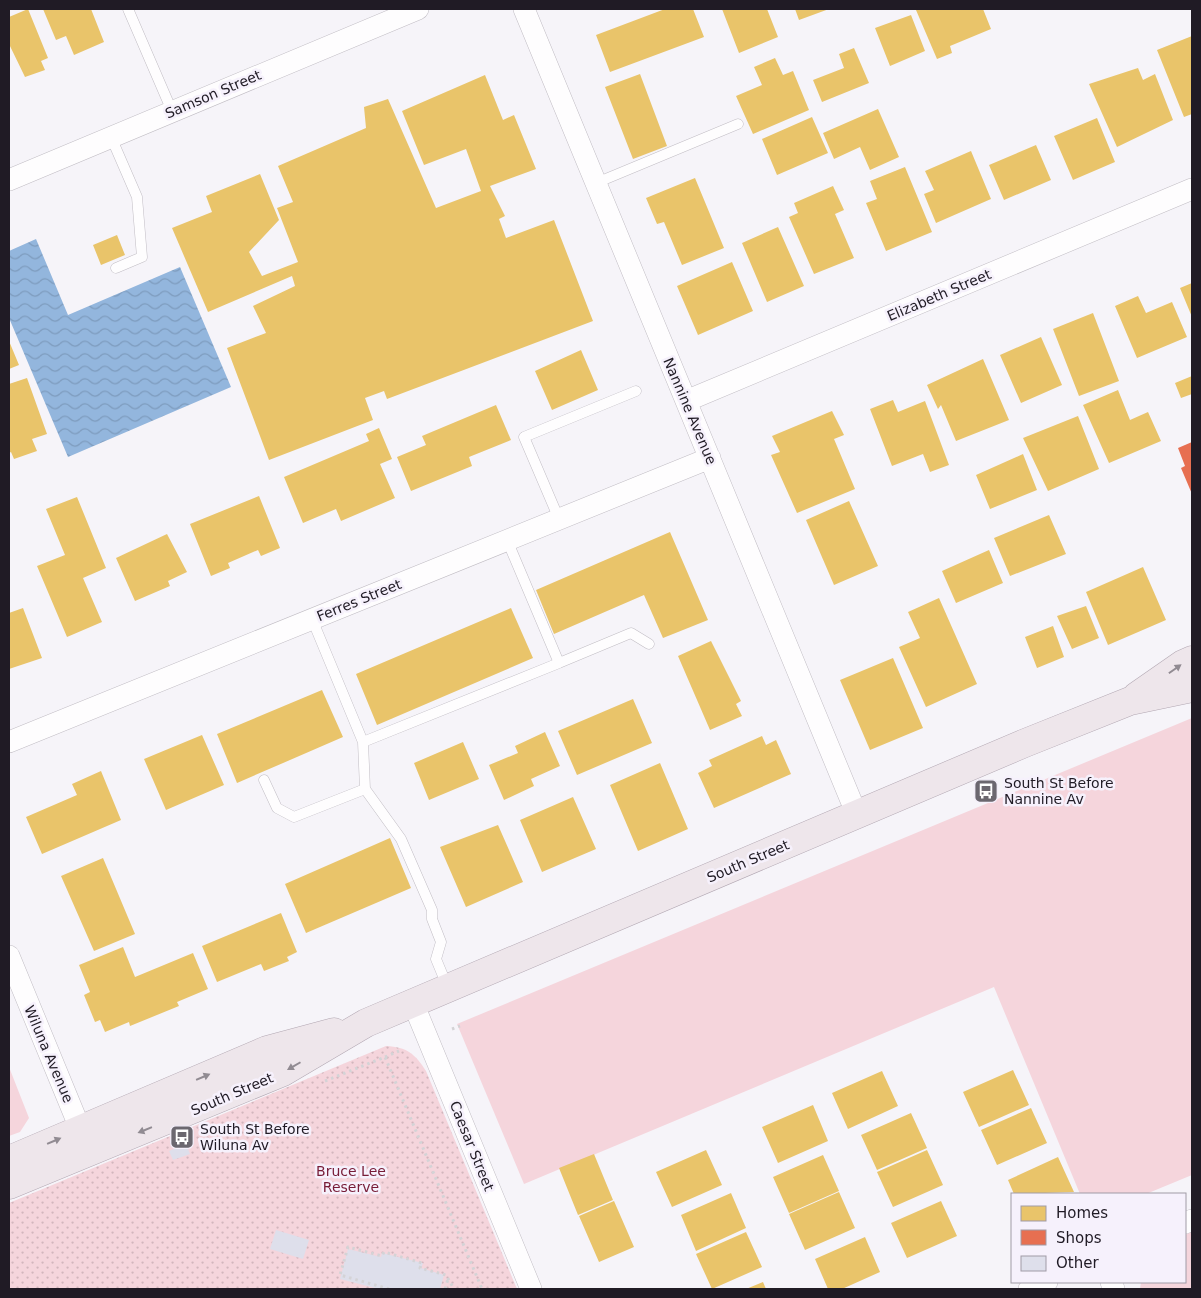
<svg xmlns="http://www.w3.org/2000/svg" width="1201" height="1298" font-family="'DejaVu Sans',sans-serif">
  <defs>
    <pattern id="park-dots" width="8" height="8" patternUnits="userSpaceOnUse" patternTransform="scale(1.25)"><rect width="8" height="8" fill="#f5d5dc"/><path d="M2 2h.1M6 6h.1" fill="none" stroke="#d2b6bd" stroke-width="1.8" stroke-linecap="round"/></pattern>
    <pattern id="water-waves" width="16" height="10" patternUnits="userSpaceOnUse" patternTransform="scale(1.25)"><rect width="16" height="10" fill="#93b6dd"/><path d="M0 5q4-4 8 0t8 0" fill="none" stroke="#7e9cbe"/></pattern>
  </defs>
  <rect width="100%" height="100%" fill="#f6f4f9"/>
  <path fill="#f5d5dc" d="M1192 718V1175L1146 1194H1080L994 987 524 1184 457 1024Z
    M9 1067 29 1118 20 1132 9 1136Z
    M1192 1231V1289H1140L1141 1282H1185V1235Z"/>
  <path fill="url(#park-dots)" d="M386 1046C407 1047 415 1054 426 1071L517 1289H9V1203Z"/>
  <path fill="url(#water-waves)" d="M36 239 68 315 180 267 231 387 68 457 9 318V251Z"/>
  <path fill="#e9c46a" d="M28 9 48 58 41 61 45 70 25 77 9 44V17Z
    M43 9H91L104 42 74 55 66 36 56 40Z
    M665 9H693L704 37 610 72 596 35Z
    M722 9H767L778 37 739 53Z
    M795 9H829L799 20Z
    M919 9H983L991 29 950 46 952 53 937 59 916 10Z
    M911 15 925 51 890 66 875 28Z
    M1192 36V114L1184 117 1157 50Z
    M854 48 869 83 822 102 813 80 844 68 839 54Z
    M775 58 783 75 793 71 809 110 753 134 736 96 762 85 754 67Z
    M1138 68 1143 80 1155 74 1173 120 1117 147 1089 84Z
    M640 74 667 146 633 159 605 87Z
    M485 75 503 120 514 115 536 169 490 186 505 216 499 219 506 238 554 220 593 321 387 399 384 391 365 398 373 420 269 460 227 348 266 333 253 306 295 286 292 276 208 312 172 228 212 212 206 196 260 174 279 220 249 252 262 276 298 262 277 208 293 202 278 166 366 128 364 107 388 99 436 208 481 191 466 149 424 165 402 111Z
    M878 109 899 157 870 170 860 147 834 159 823 133Z
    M812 117 828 153 777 175 762 139Z
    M1097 118 1115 162 1073 180 1054 136Z
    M1036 145 1051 180 1004 200 989 165Z
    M971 151 991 199 936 223 924 194 934 190 925 171Z
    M905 167 932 232 886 251 866 203 877 199 870 181Z
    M695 178 724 248 682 265 664 222 657 224 646 198Z
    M833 186 844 210 835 214 854 258 814 274 789 217 798 213 794 203Z
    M778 227 804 286 767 302 742 243Z
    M117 235 125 255 101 265 93 245Z
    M732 262 753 311 698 335 677 286Z
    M1192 283V317L1180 288Z
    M1138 296 1146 313 1172 302 1187 337 1137 358 1115 306Z
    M1093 313 1119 381 1079 396 1053 329Z
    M1041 337 1062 385 1021 403 1000 355Z
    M9 341 19 365 9 369Z
    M581 350 598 390 552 410 535 371Z
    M983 359 1009 420 956 441 941 405 938 409 927 385Z
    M1192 376V394L1181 398 1175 383Z
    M27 378 47 434 32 439 37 451 14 459 11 452 9 453V384Z
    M1118 390 1130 420 1148 412 1161 441 1109 463 1083 405Z
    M893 400 898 412 925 401 949 465 930 472 923 454 892 466 870 409Z
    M496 405 511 440 469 457 472 466 411 491 397 457 426 445 422 436Z
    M832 411 844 435 834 439 855 489 797 513 771 455 780 452 772 436Z
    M1078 416 1099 469 1048 491 1023 438Z
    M379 428 392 459 380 464 395 498 341 521 336 509 303 523 284 477 369 441 366 434Z
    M1023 454 1037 490 990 509 976 475Z
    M259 496 280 548 261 556 258 550 228 563 230 568 211 576 190 524Z
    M77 497 106 568 83 578 102 622 67 637 37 566 65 555 46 509Z
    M849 501 878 566 834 585 806 520Z
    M1049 515 1066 554 1010 576 994 538Z
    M670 532 708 620 663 638 644 595 554 634 536 590Z
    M167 534 187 572 168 581 170 586 135 601 116 558Z
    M989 550 1003 583 956 603 942 571Z
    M1143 567 1166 620 1108 645 1086 592Z
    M939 598 977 684 926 707 899 647 920 638 908 612Z
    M1086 606 1099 638 1072 649 1057 616Z
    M23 608 42 658 9 669V613Z
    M511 608 533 658 377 725 356 674Z
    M1053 626 1064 657 1037 668 1025 637Z
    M711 641 741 701 736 704 742 716 710 730 678 656Z
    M893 658 923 728 870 750 840 680Z
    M322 690 343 737 237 783 217 734Z
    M633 699 652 743 577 775 558 731Z
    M545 732 560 766 531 779 534 786 504 800 489 765 518 753 515 746Z
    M202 735 224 785 166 810 144 759Z
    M762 736 766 745 776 740 791 774 714 808 698 773 712 766 709 760Z
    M463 742 479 779 429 800 414 763Z
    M660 763 688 829 638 851 610 785Z
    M101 771 121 820 42 854 26 817 77 795 72 784Z
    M573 797 596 849 542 872 520 820Z
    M498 825 523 882 466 907 440 847Z
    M390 838 411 888 306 933 285 884Z
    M103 858 135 934 94 951 61 876Z
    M281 913 297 952 287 957 289 961 264 971 261 964 217 982 202 946Z
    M123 947 135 977 193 953 208 989 177 1002 179 1006 130 1026 129 1022 105 1032 100 1020 95 1022 84 995 90 992 79 965Z
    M1013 1070 1029 1105 979 1127 963 1092Z
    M882 1071 898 1106 848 1129 832 1093Z
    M813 1105 828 1141 778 1163 762 1127Z
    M1031 1108 1047 1143 997 1165 981 1130Z
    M911 1113 927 1148 877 1170 861 1135Z
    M706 1150 722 1185 672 1207 656 1172Z
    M927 1150 943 1185 893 1207 877 1172Z
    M594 1154 613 1200 578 1215 559 1168Z
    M823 1155 839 1191 789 1213 773 1177Z
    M1058 1157 1074 1192 1014 1194 1008 1180Z
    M839 1192 855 1228 805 1250 789 1214Z
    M731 1193 746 1228 696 1251 681 1215Z
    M614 1201 634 1247 599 1262 579 1216Z
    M941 1201 957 1236 907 1258 891 1223Z
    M746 1232 762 1267 712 1289 696 1254Z
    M865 1237 880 1272 842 1289H828L815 1259Z
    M763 1282 766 1289H746Z"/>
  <path fill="#e76f51" d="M1192 442V494L1181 468 1185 466 1178 448Z"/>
  <path fill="#dedfeb" d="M186 1144 190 1154 173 1160 169 1151Z
    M276 1230 309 1240 303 1259 270 1249Z
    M348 1249 381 1257 382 1253 423 1263 421 1268 444 1275 440 1289H379L340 1279Z"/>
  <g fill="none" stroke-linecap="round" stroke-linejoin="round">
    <g stroke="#c1bdc4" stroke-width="11">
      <path id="lane" d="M128 9 172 111
        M111 137 137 197 142 257 116 268
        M596 183 738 124
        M559 519 524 437 636 391
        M312 619 363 742 559 663 507 540
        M559 663 631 633 649 644
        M264 780 277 808 294 817 365 789 363 742
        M365 789 401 839 432 910V919L441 942 436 959 448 988"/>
    </g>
    <g stroke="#c1bdc4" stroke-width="22">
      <path id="street" d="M524 9 857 815
        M9 180 418 9
        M686 401 1192 189
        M9 742 710 458
        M9 956 86 1143
        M413 1003 531 1289
        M1185 1223 1192 1220
        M1111 1282 1114 1289
        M1029 1289 1047 1282"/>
    </g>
    <g stroke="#b2a7b2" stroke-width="29">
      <path id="primary" d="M1137 696 1183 664 1192 660
        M9 1160 267 1050 334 1032
        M9 1185 283 1072 366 1023 1025 743 1130 701 1192 688"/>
    </g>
    <path stroke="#d4d3d6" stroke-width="3" stroke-dasharray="2.5 4" stroke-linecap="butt" d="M452 1029 460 1026
      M385 1057 399 1051
      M325 1081 385 1057 482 1289
      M389 1289 340 1275 348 1247 382 1256 384 1252 422 1263 420 1268 446 1275 454 1289
      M445 1289 448 1279"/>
    <use href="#lane" stroke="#fefdfe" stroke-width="10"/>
    <use href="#street" stroke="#fefdfe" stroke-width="21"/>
    <use href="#primary" stroke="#eee6eb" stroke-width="28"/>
  </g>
  <defs><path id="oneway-solid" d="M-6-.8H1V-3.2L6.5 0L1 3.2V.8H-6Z" transform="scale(1.25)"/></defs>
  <g fill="#918b92">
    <use href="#oneway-solid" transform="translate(1175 669) rotate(-35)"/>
    <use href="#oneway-solid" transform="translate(294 1066) rotate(150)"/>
    <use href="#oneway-solid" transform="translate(203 1077) rotate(-23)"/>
    <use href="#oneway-solid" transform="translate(145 1130) rotate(158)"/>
    <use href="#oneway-solid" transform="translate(54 1141) rotate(-23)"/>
  </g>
  <defs>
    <g id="bus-square" transform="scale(1.25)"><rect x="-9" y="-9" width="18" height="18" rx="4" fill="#6b676f" stroke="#f6f1fc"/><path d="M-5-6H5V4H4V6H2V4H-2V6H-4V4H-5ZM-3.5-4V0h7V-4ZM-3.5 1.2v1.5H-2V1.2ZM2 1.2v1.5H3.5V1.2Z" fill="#fff"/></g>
  </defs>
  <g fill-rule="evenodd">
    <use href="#bus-square" x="986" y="791"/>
    <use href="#bus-square" x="182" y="1137"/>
  </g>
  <g text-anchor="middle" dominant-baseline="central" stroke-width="5" stroke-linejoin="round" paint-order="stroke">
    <g font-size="14" fill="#201b25" stroke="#f6f1fc">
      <text transform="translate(213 94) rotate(-23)">Samson Street</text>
      <text transform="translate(939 295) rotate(-23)">Elizabeth Street</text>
      <text transform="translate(690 411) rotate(67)">Nannine Avenue</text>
      <text transform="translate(359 600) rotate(-22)">Ferres Street</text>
      <text transform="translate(748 861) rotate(-23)">South Street</text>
      <text transform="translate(49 1054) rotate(67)">Wiluna Avenue</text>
      <text transform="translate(232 1094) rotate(-23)">South Street</text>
      <text transform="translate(472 1146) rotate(68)">Caesar Street</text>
    </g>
    <g font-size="14" fill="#201b25" stroke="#f6f1fc" text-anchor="start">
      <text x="1004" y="783">South St Before<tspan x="1004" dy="16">Nannine Av</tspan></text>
      <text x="200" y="1129">South St Before<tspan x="200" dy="16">Wiluna Av</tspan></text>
    </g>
    <g font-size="14" fill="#771c37" stroke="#f6f1fc">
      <text x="351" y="1171">Bruce Lee<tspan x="351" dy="16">Reserve</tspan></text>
    </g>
  </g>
  <rect width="1201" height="1298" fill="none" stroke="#201b25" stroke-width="20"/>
  <rect x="1011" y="1193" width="175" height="90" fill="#f6f1fc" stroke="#a09ba6"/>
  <rect x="1021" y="1206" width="25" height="15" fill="#e9c46a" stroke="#a09ba6"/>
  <text x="1056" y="1218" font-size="15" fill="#201b25">Homes</text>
  <rect x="1021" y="1230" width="25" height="15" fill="#e76f51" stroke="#a09ba6"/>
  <text x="1056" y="1243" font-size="15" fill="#201b25">Shops</text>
  <rect x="1021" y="1256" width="25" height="15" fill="#dedfeb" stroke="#a09ba6"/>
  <text x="1056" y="1268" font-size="15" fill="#201b25">Other</text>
</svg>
